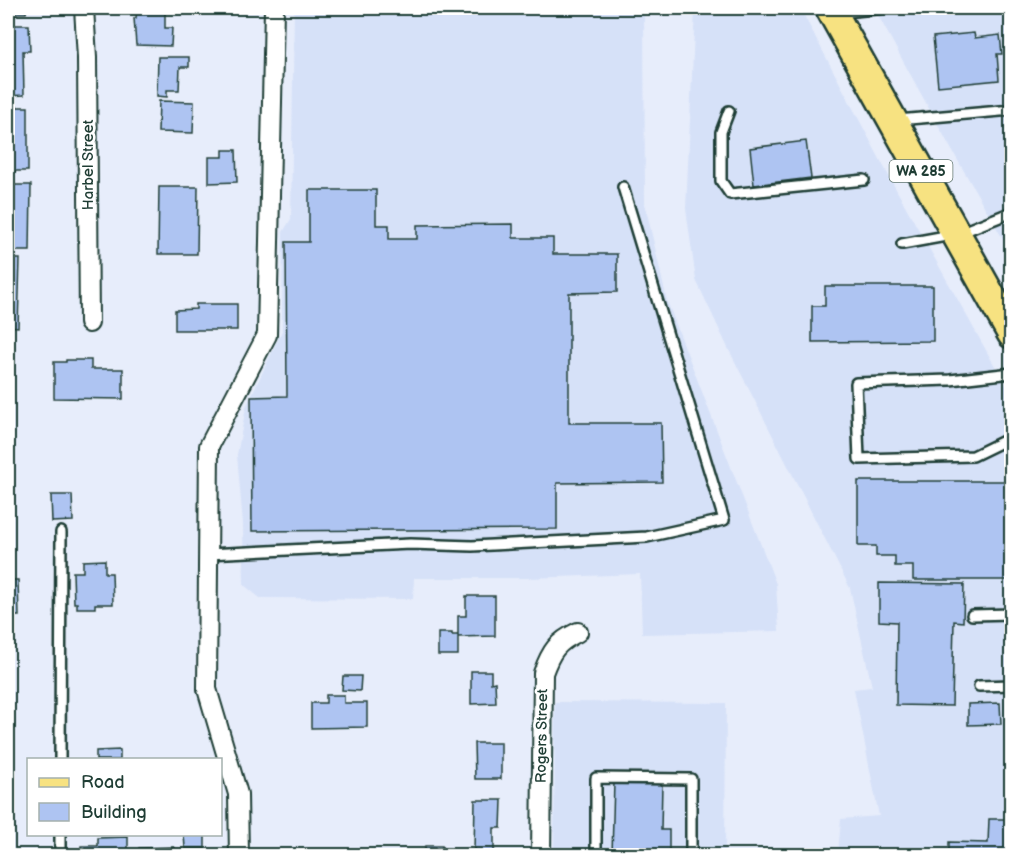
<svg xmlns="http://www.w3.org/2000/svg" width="1019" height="863" font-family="'Balsamiq Sans',sans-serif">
  <rect width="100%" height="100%" fill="#e7edfb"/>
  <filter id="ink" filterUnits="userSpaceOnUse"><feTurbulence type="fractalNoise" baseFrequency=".0167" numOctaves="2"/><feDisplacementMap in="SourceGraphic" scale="12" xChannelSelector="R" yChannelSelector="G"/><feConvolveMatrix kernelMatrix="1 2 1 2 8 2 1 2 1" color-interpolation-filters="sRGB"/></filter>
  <g filter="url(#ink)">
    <path fill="#d6e1f8" d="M294 8H644L645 204 667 301 776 584 779 631 642 634 640 574 529 578H414L413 599 260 598 244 585 243 524 237 455 246 407 282 331 283 232 291 219Z
      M695 8H800L892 182 1011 395V855H838L841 819 879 816 854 689 872 687 850 588 728 348 696 280 686 209Z
      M874 8H1011V253L949 145Z
      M555 702 726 703 725 855 554 856Z"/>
    <path fill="#aec4f2" stroke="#1f3d34" stroke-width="1.5" d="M8 8H27L26 13H8Z
      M137 8H165V28H172L171 46 136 45 134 18H136Z
      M8 25H29L30 51H23L24 95 8 96Z
      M974 33 975 38 1000 35 1002 54H997L999 80 938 86 933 37Z
      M158 57H189V67H180L179 90H167V97L157 96Z
      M159 101 194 102 193 133 158 132Z
      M8 107H28V171H8Z
      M806 141 811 178 754 185 750 148Z
      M223 150H236L237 182 209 183V157H223Z
      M8 185H31L30 251H8Z
      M159 187H198L197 254H158Z
      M309 190H376V225H389V239H417V225L513 224V238H553V254H617V292L569 293V423H661L662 482 557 483V529L252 531 251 397 287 396 286 242H309Z
      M8 259H20L18 327 8 326Z
      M825 286H933V341L812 342V306H825Z
      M196 304H237V330H175V310L196 309Z
      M66 360H91V369H123V399L54 398V362H66Z
      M858 481H1012V580H913V566H895V556H876V546H858Z
      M51 495H72L73 521 52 522Z
      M105 560V573H112L113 604H95V608H77V603H74L73 572H83V561Z
      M8 580H18L19 616H8Z
      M879 583 964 584 963 622 954 621 952 706 896 705 897 622 879 621Z
      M466 596H495V636L458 637V616H466Z
      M438 633H452V635H458V655H438Z
      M471 671H491V683L495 682 496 703 471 704Z
      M343 676H361L360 691 342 690Z
      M326 695H344V703H367V727L311 728V703H326Z
      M1000 703 1001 724 968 725V704Z
      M474 743H501V779H475Z
      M120 750V760H96V751Z
      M1008 752H1012V812H1007Z
      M614 782 662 783 661 830H669V856L612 855Z
      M475 800H502L501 828H494V852H474Z
      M989 819H1012V853H1006V856H949V842L988 843Z
      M184 834H205V848H185Z
      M128 837V856H81V846H98V838Z
      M425 846H442V856H425Z
      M174 847V849H182L183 856H139V848Z
      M8 852H29V856H8Z"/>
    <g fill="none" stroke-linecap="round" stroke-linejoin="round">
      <g stroke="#1f3d34" stroke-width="14">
        <path id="service" d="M836 13 884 8
          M729 111 721 132V181L730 194 864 180
          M898 120 1012 110
          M902 244 957 234 1012 212
          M1012 373 950 380 856 383 859 459 973 456 1012 437
          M208 554 410 544 472 546 647 537 724 520 623 187
          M972 615 1012 614
          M979 686 1012 685
          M60 760 61 532
          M60 856V834
          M596 856V778L691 779V856"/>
      </g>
      <g stroke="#1f3d34" stroke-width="22">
        <path id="minor" d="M84 8 87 58 89 323
          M239 856 238 794 207 689 209 446 267 335 274 8
          M541 856 543 673C551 651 557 642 578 632"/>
      </g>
      <g stroke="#1f3d34" stroke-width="33">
        <path id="primary" d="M830 8 1012 334"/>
      </g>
      <use href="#service" stroke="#fff" stroke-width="9"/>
      <use href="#minor" stroke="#fff" stroke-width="18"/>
      <use href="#primary" stroke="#f7e281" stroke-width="28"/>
    </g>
  </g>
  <g text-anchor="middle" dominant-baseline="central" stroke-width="5" stroke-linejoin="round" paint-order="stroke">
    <rect fill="#fff" stroke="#627771" stroke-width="1.5" x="889.5" y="160" width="63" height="22" rx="4.5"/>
    <g font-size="14" font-weight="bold" fill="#1f3d34">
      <text x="921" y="171">WA 285</text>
    </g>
    <g font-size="15" fill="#1f3d34" stroke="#fff">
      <text transform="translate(88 165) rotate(-90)">Harbel Street</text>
      <text transform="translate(542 736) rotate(-89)">Rogers Street</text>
    </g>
  </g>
  <rect width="1019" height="863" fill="none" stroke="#fff" stroke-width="30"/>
  <rect x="15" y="15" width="989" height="833" fill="none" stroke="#1f3d34" stroke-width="2" filter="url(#ink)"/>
  <rect x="27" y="758" width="195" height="78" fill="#ffffff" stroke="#a5b1ae" stroke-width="1.5"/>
  <rect x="39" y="778" width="30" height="9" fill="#f7e281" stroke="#a5b1ae" stroke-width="1.5"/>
  <text x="81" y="788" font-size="18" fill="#1f3d34">Road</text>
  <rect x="39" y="803" width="30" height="18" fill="#aec4f2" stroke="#a5b1ae" stroke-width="1.5"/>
  <text x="81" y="818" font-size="18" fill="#1f3d34">Building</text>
</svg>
